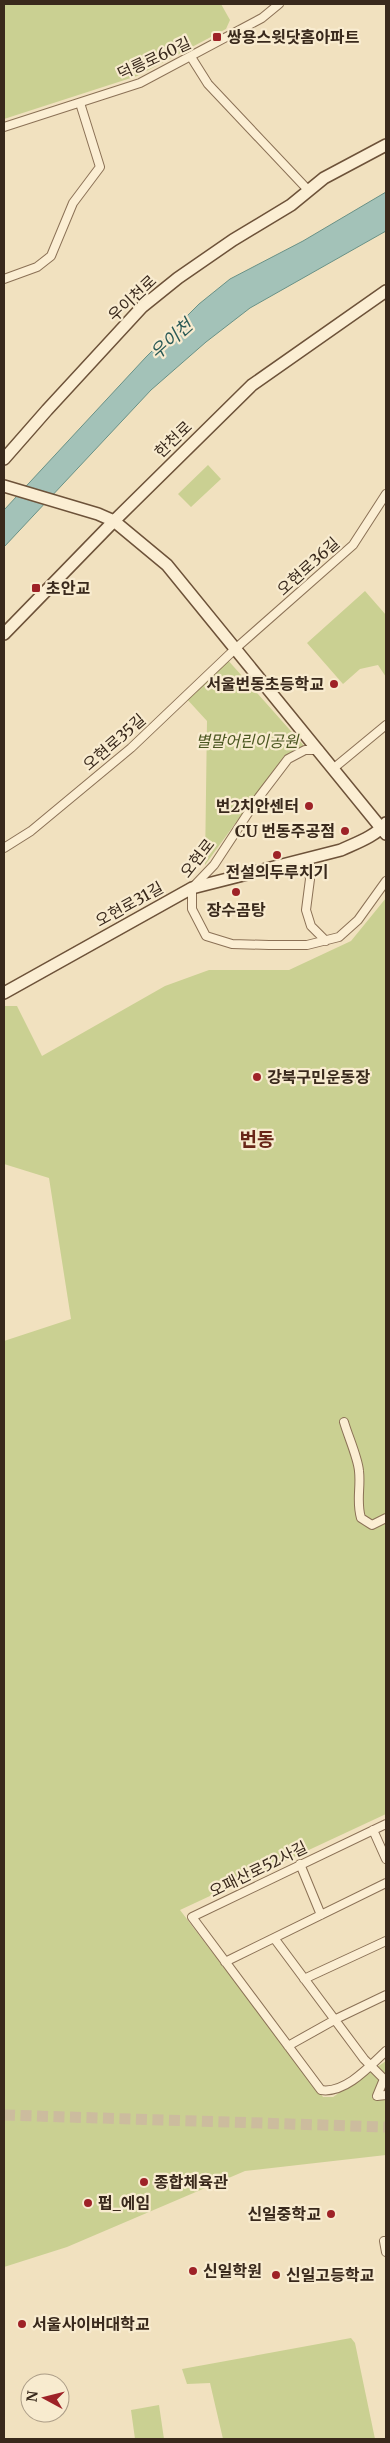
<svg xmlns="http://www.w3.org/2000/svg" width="390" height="2443" font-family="Merriweather,'Noto Sans KR',serif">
  <rect width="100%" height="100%" fill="#f1e1bf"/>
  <path fill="#cad092" d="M4 4H221L230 20 226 29 137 76 4 119Z
    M208 465 221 479 191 507 178 494Z
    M365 591 386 615V677L378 665 360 669 343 684 307 643Z
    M226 658 305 747 279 763 205 865 207 721 185 697Z
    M386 898V1814L180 1910 323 2097H333L386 2061V2155L245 2171 67 2247 4 2267V1341L71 1319 49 1178 4 1164V1006H17L42 1056 165 986 209 970H289L351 941Z
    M351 2338 355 2343 375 2439H223L210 2383 187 2384 182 2369Z
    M159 2405 164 2439H135L131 2410Z"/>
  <path fill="#a3c2b8" stroke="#699186" d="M386 192V231L250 308 206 342 151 390 4 547V510L146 357 199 304 230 279 303 241Z"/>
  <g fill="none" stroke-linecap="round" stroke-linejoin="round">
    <path stroke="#ccbc9e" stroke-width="11" stroke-dasharray="11 5.5" stroke-linecap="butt" d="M4 2115 386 2127"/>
    <g stroke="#8b7156" stroke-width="10">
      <path id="street" d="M191 57 208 84 309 191
        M4 127 140 83 262 18 279 4
        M4 279 37 267 51 256 73 203 100 167 80 103
        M319 750H305L288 759 256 801 214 865 192 888V909L206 936 232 944 269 945H307L339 937 358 920 386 881
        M334 768 386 725
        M4 848 31 831 131 748 235 649 353 545 386 494
        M307 858 310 879 306 910 311 926 326 941
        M344 1422C348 1436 358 1458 359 1471 361 1488 356 1501 361 1518L372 1525 386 1518
        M386 1824 192 1917 321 2090C345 2094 370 2066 386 2051
        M373 1830 386 1859
        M300 1864 321 1915
        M274 1938 364 2059 384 2079 377 2096 386 2095
        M225 1962 386 1883
        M304 1979 386 1941
        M288 2046 338 2018 386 1995
        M384 2241 386 2252"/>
    </g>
    <g stroke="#6d5239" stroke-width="14">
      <path id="secondary" d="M4 459 47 410 142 307 178 278 233 240 291 205 324 178 386 145
        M4 486 98 514 114 521 167 565 386 834
        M4 634 114 521 252 385 386 291
        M4 993 192 888 341 850C356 843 376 836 386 823"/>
    </g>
    <use href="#street" stroke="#fbeed3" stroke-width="8"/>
    <use href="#secondary" stroke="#fbeed3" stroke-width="11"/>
  </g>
  <g fill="#9e2227" stroke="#f8ebcf" stroke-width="2">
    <rect x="212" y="32" width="10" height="10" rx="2.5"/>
    <rect x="31" y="583" width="10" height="10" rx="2.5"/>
    <circle cx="334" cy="684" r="5"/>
    <circle cx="309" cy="806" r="5"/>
    <circle cx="345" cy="831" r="5"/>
    <circle cx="277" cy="855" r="5"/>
    <circle cx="236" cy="892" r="5"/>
    <circle cx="257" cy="1077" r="5"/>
    <circle cx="144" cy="2182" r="5"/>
    <circle cx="88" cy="2203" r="5"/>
    <circle cx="331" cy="2214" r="5"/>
    <circle cx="193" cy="2271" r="5"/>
    <circle cx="276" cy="2275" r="5"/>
    <circle cx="22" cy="2324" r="5"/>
  </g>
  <g text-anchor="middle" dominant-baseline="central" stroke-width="4.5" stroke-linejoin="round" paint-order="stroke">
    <g font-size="16" font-weight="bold" fill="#39291c" stroke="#f8ebcf" text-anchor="start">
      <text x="227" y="37">쌍용스윗닷홈아파트</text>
      <text x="46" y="588">초안교</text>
      <text x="324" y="684" text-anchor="end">서울번동초등학교</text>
      <text x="299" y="806" text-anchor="end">번2치안센터</text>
      <text x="335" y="831" text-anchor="end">CU 번동주공점</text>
      <text x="277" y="872" text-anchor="middle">전설의두루치기</text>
      <text x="236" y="910" text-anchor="middle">장수곰탕</text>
      <text x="267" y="1077">강북구민운동장</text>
      <text x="154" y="2182">종합체육관</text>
      <text x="98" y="2203">펍_에임</text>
      <text x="321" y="2214" text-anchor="end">신일중학교</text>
      <text x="203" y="2271">신일학원</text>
      <text x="286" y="2275">신일고등학교</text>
      <text x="32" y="2324">서울사이버대학교</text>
    </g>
    <g font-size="16" fill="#39291c" stroke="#f8ebcf">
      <text transform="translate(154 58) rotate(-25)">덕릉로60길</text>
      <text transform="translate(132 298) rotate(-43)">우이천로</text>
      <text transform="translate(173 439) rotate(-44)">한천로</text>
      <text transform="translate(308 566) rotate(-42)">오현로36길</text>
      <text transform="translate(114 742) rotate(-41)">오현로35길</text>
      <text transform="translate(197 858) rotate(-52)">오현로</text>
      <text transform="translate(129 904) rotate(-29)">오현로31길</text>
      <text transform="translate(258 1869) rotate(-26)">오패산로52사길</text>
    </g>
    <g font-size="16" font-style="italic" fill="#4b5721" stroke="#f8ebcf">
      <text x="247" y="741">별말어린이공원</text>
    </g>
    <g font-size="18" font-style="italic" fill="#2a5a56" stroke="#f8ebcf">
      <text transform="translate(171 339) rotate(-42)">우이천</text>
    </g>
    <g font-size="19" font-weight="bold" fill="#692618" stroke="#f8ebcf">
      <text x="257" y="1139">번동</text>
    </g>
  </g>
  <rect width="390" height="2443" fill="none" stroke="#39291c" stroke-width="10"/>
  <g transform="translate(45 2398) rotate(277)"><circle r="24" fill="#f8ebcf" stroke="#ac9d87"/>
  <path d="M0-4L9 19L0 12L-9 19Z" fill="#9e2227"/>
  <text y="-8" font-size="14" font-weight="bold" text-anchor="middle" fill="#39291c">N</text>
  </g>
</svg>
